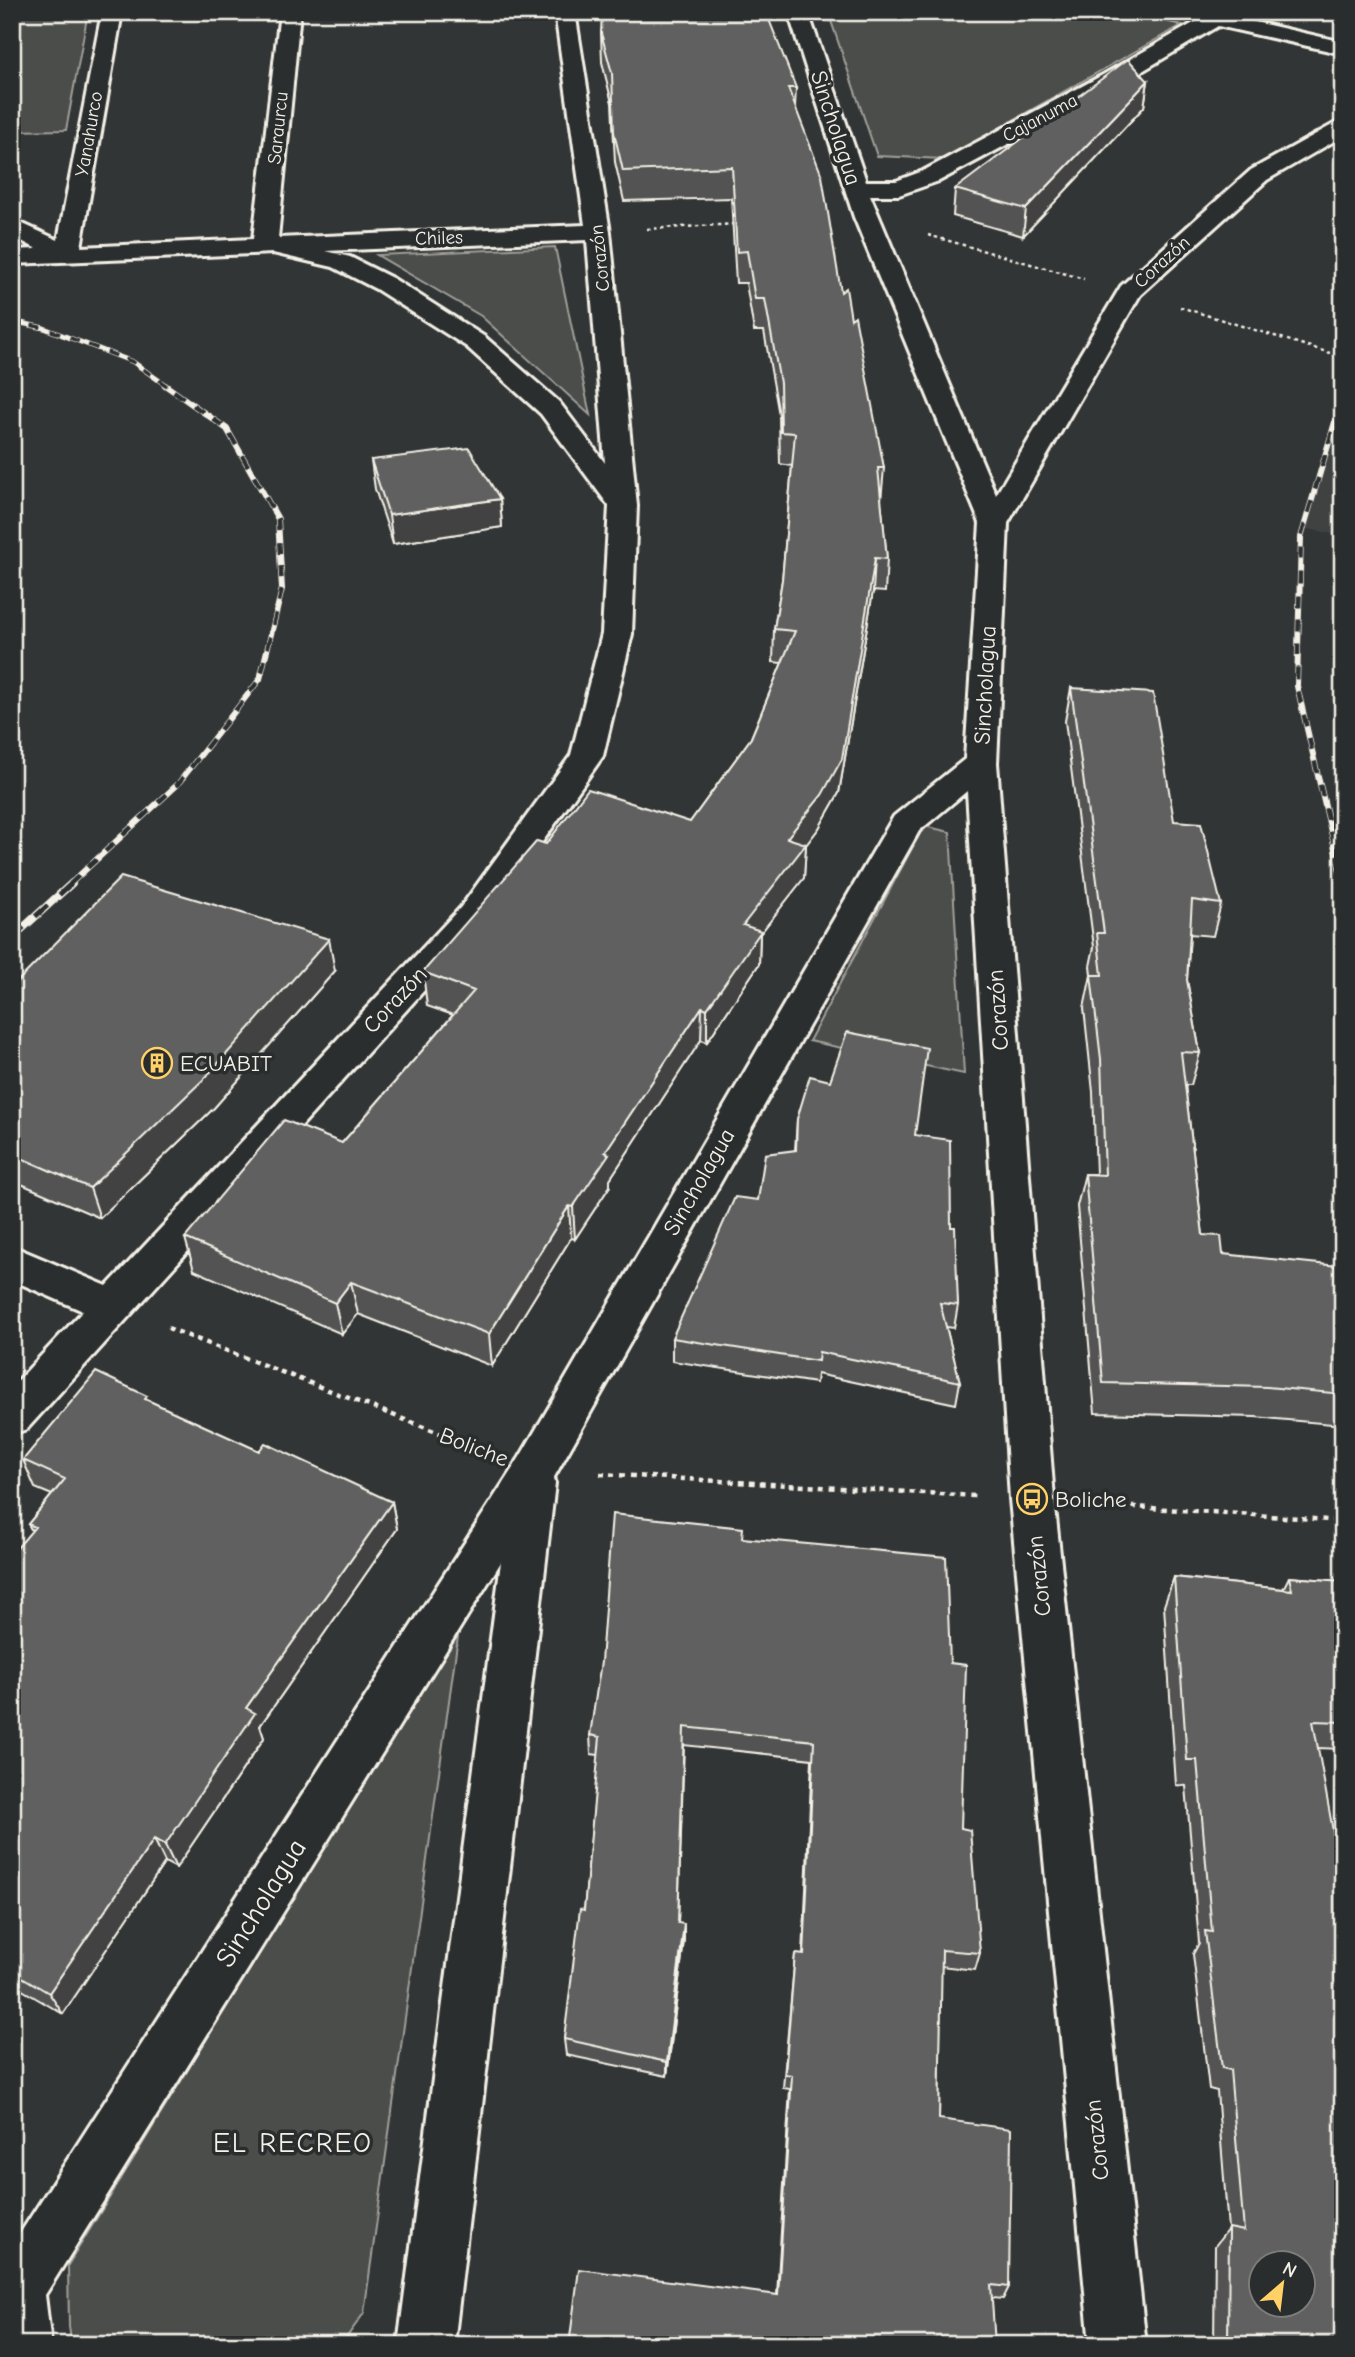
<svg xmlns="http://www.w3.org/2000/svg" width="1355" height="2357" font-family="'Comic Neue',sans-serif">
  <rect width="100%" height="100%" fill="#323535"/>
  <filter id="ink" filterUnits="userSpaceOnUse"><feTurbulence type="fractalNoise" baseFrequency=".0143" numOctaves="2"/><feDisplacementMap in="SourceGraphic" scale="14" xChannelSelector="R" yChannelSelector="G"/><feConvolveMatrix kernelMatrix="1 2 1 2 8 2 1 2 1" color-interpolation-filters="sRGB"/></filter>
  <g filter="url(#ink)">
    <path fill="#404242" d="M1343 411V536L1304 528 1335 422Z"/>
    <path fill="#4b4d4c" stroke="#a09f9a" stroke-width="2" d="M12 12H88L66 130 12 131Z
      M828 12H1125L1182 25 944 159 877 156Z
      M555 247 590 415 481 316 377 255Z
      M924 826 950 832 964 1074 809 1041Z
      M459 1629 364 2313 341 2345H72L69 2327 68 2265Z"/>
    <g fill="none" stroke-linecap="round" stroke-linejoin="round">
      <g stroke="#f4f1e8" stroke-width="6">
        <path id="minor" d="M102 12H122L81 247 253 239 280 12H300L278 238 585 225 555 12H575L610 232 637 506 632 634 603 756 485 923 27 1429 12 1434V1387L83 1311 12 1280V1246L107 1286 461 907 571 755 602 634 609 506 541 414 467 347 376 289 333 267 273 253 12 264V250L37 249 12 236V219L58 240ZM587 240 605 463 559 402 485 337 394 279 350 257 325 251Z
          M788 12H808L866 181H896L923 171 1101 76 1197 21 1184 18 1182 12H1211L1343 42V54L1218 26 1117 86 939 181 899 195H870L996 495 1121 286 1251 170 1343 119V136L1267 180 1140 295 1008 523 997 763 1054 1499 1146 2345H1090L1010 1499 967 791 919 831 553 1479 555 1483 454 2345H398L501 1562 45 2295 51 2345H12V2246L520 1457 894 816 965 759 980 523 854 217Z"/>
      </g>
      <path stroke="#f4f1e8" stroke-width="2.5" stroke-dasharray="3.5 3.5" stroke-linecap="butt" d="M647 229 736 224
        M928 235 1084 279
        M1180 307 1330 353"/>
      <path stroke="#f4f1e8" stroke-width="4.5" stroke-dasharray="5 5" stroke-linecap="butt" d="M168 1328 483 1450
        M600 1474 975 1496
        M1092 1504 1343 1521"/>
      <use href="#minor" fill="#2a2d2e" fill-rule="evenodd"/>
      <g stroke="#f4f1e8" stroke-width="5">
        <path id="rail-far2" d="M12 321 44 328 133 362 167 386"/>
      </g>
      <g stroke="#f4f1e8" stroke-width="6">
        <path id="rail-far1" d="M1343 411 1335 422 1301 537 1297 686 1343 883
          M70 884 177 785 260 679 282 589 278 519 227 429 165 385"/>
      </g>
      <g stroke="#f4f1e8" stroke-width="8">
        <path id="rail" d="M12 938 72 883"/>
      </g>
      <use href="#rail-far2" stroke="#2a2d2e" stroke-width="3.5" stroke-dasharray="10" stroke-linecap="butt"/>
      <use href="#rail-far1" stroke="#2a2d2e" stroke-width="4.5" stroke-dasharray="12" stroke-linecap="butt"/>
      <use href="#rail" stroke="#2a2d2e" stroke-width="5" stroke-dasharray="16" stroke-linecap="butt"/>
    </g>
    <path fill="#525352" stroke="#f4f1e8" stroke-width="2" d="M601 33 796 88 795 107 841 292 851 319 884 468 881 501 887 559 885 592 873 591 839 793 819 828 806 845 804 878 760 934 759 964 707 1042 701 1040 610 1179V1186L575 1239 571 1238 492 1366 358 1314 342 1334 194 1270 185 1238 342 1143 453 1015 427 1006 423 972 546 844 690 822 751 738 782 663 773 662 774 629 782 580 792 466 780 464 779 415 764 331H754L746 283H736L731 198 624 201 615 162 612 103 602 62Z
      M1148 81 1144 107 1023 236 953 216 955 189Z
      M371 460 500 499 502 527 393 544 375 489Z
      M1071 688 1174 821 1221 904 1213 936 1190 934 1187 980 1200 1053 1191 1085H1185L1203 1235 1223 1254 1343 1290V1425L1255 1417 1095 1413 1077 1206 1085 1174H1096L1093 1092 1084 1008 1091 975 1090 966 1094 947 1065 721Z
      M335 971 214 1108 100 1218 12 1180V987Z
      M797 1119 915 1135 951 1227 958 1305 954 1328 946 1327 960 1382 956 1404 817 1374 816 1383 672 1361V1338L758 1200 795 1150Z
      M149 1401 259 1451 392 1502 397 1529 260 1726 264 1738 176 1868 165 1862 63 2014 12 1984V1554L32 1531 28 1524 52 1495 35 1488 23 1460Z
      M743 1538 950 1663 961 1828 980 1953 975 1970 941 1966 939 2119 1009 2287 1003 2299 992 2298 777 2295 790 2089 783 2088 795 1954 803 1955 812 1759 684 1745 678 1923 684 1940 667 2076 566 2055 564 2039 584 1910 599 1755 591 1754 590 1735Z
      M1174 1577 1283 1589 1289 1577 1343 1581V1749L1318 1748 1343 2345H1214L1215 2246 1228 2229 1217 2091 1209 2089 1193 1954 1199 1943 1186 1786 1176 1785 1164 1606Z"/>
    <path fill="#424342" stroke="#f4f1e8" stroke-width="2" d="M1148 81 1144 107 1023 236 1026 209Z
      M500 499 502 527 393 544 389 515Z
      M875 558 873 591 839 793 819 828 806 845 804 878 760 934 759 964 707 1042V1009L743 925 787 838Z
      M329 939 335 971 214 1108 100 1218 90 1188Z
      M702 1007 701 1040 610 1179V1186L575 1239 573 1207 605 1152Z
      M569 1206 571 1238 492 1366 489 1334Z
      M351 1282 358 1314 342 1334 335 1303Z
      M392 1502 397 1529 260 1726 264 1738 176 1868 165 1845 246 1708Z
      M154 1839 165 1862 63 2014 49 1993Z
      M684 1924V1940L667 2076V2062Z"/>
    <path fill="#5f605f" stroke="#f4f1e8" stroke-width="2" fill-rule="evenodd" d="M602 12H766L796 88H788L822 176 841 292 846 288 851 319 855 316 884 468H878L887 559 875 558 842 759 822 795 787 838 806 844 743 925 761 931 707 1009 702 1007 605 1152 609 1154 573 1207 569 1206 489 1334 351 1282 335 1303 185 1238 284 1120 342 1143 474 991 423 972 537 841 546 844 588 789 690 822 751 738 795 631 774 629 782 580 795 433 781 432 780 383 765 299H755L747 251 737 252 732 167 623 171 614 132 612 73 601 33Z
      M1128 59 1148 81 1026 209 955 189Z
      M469 448 500 499 389 515 371 460Z
      M1071 688 1153 693 1174 821 1201 823 1221 904 1192 900 1187 980 1200 1053 1181 1052 1203 1235 1221 1236 1223 1254 1338 1266 1343 1290V1394L1267 1387 1103 1383 1085 1174 1105 1175 1101 1059 1091 975H1102L1097 933H1104Z
      M121 877 329 939 206 1077 90 1188 12 1154V987Z
      M847 1032 927 1048 915 1135 950 1140 951 1227H955L958 1305 940 1303 960 1382 819 1352 818 1361 672 1338 735 1197 758 1200 765 1154 796 1150 797 1119 810 1076 830 1081Z
      M96 1372 147 1396 145 1399 259 1451 265 1443 392 1502 246 1708 255 1713 165 1845 154 1839 49 1993 12 1971V1554L35 1527 28 1524 65 1479 23 1460Z
      M612 1514 743 1528 742 1538 946 1557 950 1663 966 1665 961 1828 970 1830 980 1953 942 1950 939 2119 1011 2129 1009 2287 991 2285 995 2345H569L579 2269 778 2295 792 2075 785 2074 795 1954 804 1955 814 1741 684 1727 678 1923 684 1924 667 2062 564 2039 580 1909 584 1910 600 1737 590 1735 601 1662Z
      M1174 1577 1292 1590 1289 1577 1343 1581V1722L1313 1721 1343 1886V2345H1228L1229 2228 1244 2231 1230 2070 1222 2068 1205 1931 1212 1932 1197 1760H1187ZM1261 2263H1303V2305H1261Z"/>
  </g>
  <defs>
    <g id="building-ring" transform="scale(1.575)"><circle r="9.5" fill="#2a2d2e" stroke="#ffd166" stroke-width="1.5"/><path d="M-4-6H4V6H1V3H-1V6H-4ZM-2.5-4.3h1.7v1.8h-1.7ZM.8-4.3h1.7v1.8H.8ZM-2.5-1h1.7V.8h-1.7ZM.8-1h1.7V.8H.8Z" fill="#ffd166"/></g>
    <g id="bus-ring" transform="scale(1.575)"><circle r="9.5" fill="#2a2d2e" stroke="#ffd166" stroke-width="1.5"/><path d="M-5-6H5V4H4V6H2V4H-2V6H-4V4H-5ZM-3.5-4V0h7V-4ZM-3.5 1.2v1.5H-2V1.2ZM2 1.2v1.5H3.5V1.2Z" fill="#ffd166"/></g>
  </defs>
  <g fill-rule="evenodd">
    <use href="#building-ring" x="157" y="1063"/>
    <use href="#bus-ring" x="1032" y="1499"/>
  </g>
  <g text-anchor="middle" dominant-baseline="central" stroke-width="7" stroke-linejoin="round" paint-order="stroke">
    <g font-size="19" fill="#f4f1e8" stroke="#2a2d2e">
      <text transform="translate(1040 118) rotate(-28)">Cajanuma</text>
      <text transform="translate(278 128) rotate(-84)">Saraurcu</text>
      <text transform="translate(89 134) rotate(-80)">Yanahurco</text>
      <text transform="translate(439 238) rotate(-2)">Chiles</text>
      <text transform="translate(600 258) rotate(-96)">Corazón</text>
      <text transform="translate(1162 262) rotate(-42)">Corazón</text>
    </g>
    <g font-size="23" fill="#f4f1e8" stroke="#2a2d2e">
      <text transform="translate(836 128) rotate(72)">Sincholagua</text>
      <text transform="translate(985 685) rotate(-87)">Sincholagua</text>
      <text transform="translate(395 1000) rotate(-47)">Corazón</text>
      <text transform="translate(998 1010) rotate(-94)">Corazón</text>
      <text transform="translate(699 1182) rotate(-60)">Sincholagua</text>
      <text transform="translate(474 1447) rotate(21)">Boliche</text>
      <text transform="translate(1039 1576) rotate(-96)">Corazón</text>
      <text transform="translate(1097 2140) rotate(-96)">Corazón</text>
    </g>
    <g font-size="23" fill="#f4f1e8" stroke="#2a2d2e" text-anchor="start">
      <text x="180" y="1063">ECUABIT</text>
      <text x="1055" y="1499">Boliche</text>
    </g>
    <g font-size="28" fill="#f4f1e8" stroke="#2a2d2e">
      <text transform="translate(261 1903) rotate(-58)">Sincholagua</text>
    </g>
    <g font-size="28" letter-spacing="2" fill="#f4f1e8" stroke="#2a2d2e">
      <text x="293" y="2143">EL RECREO</text>
    </g>
  </g>
  <rect width="1355" height="2357" fill="none" stroke="#2a2d2e" stroke-width="42"/>
  <rect x="21" y="21" width="1313" height="2315" fill="none" stroke="#f4f1e8" stroke-width="2.5" filter="url(#ink)"/>
  <g transform="translate(1282 2284) rotate(28)"><circle r="33" fill="#2a2d2e" stroke="#7b7b78" stroke-width="2"/>
  <path d="M0-5L12 26L0 18L-12 26Z" fill="#ffd166"/>
  <text y="-10" font-size="19" font-weight="bold" text-anchor="middle" fill="#f4f1e8">N</text>
  </g>
</svg>
